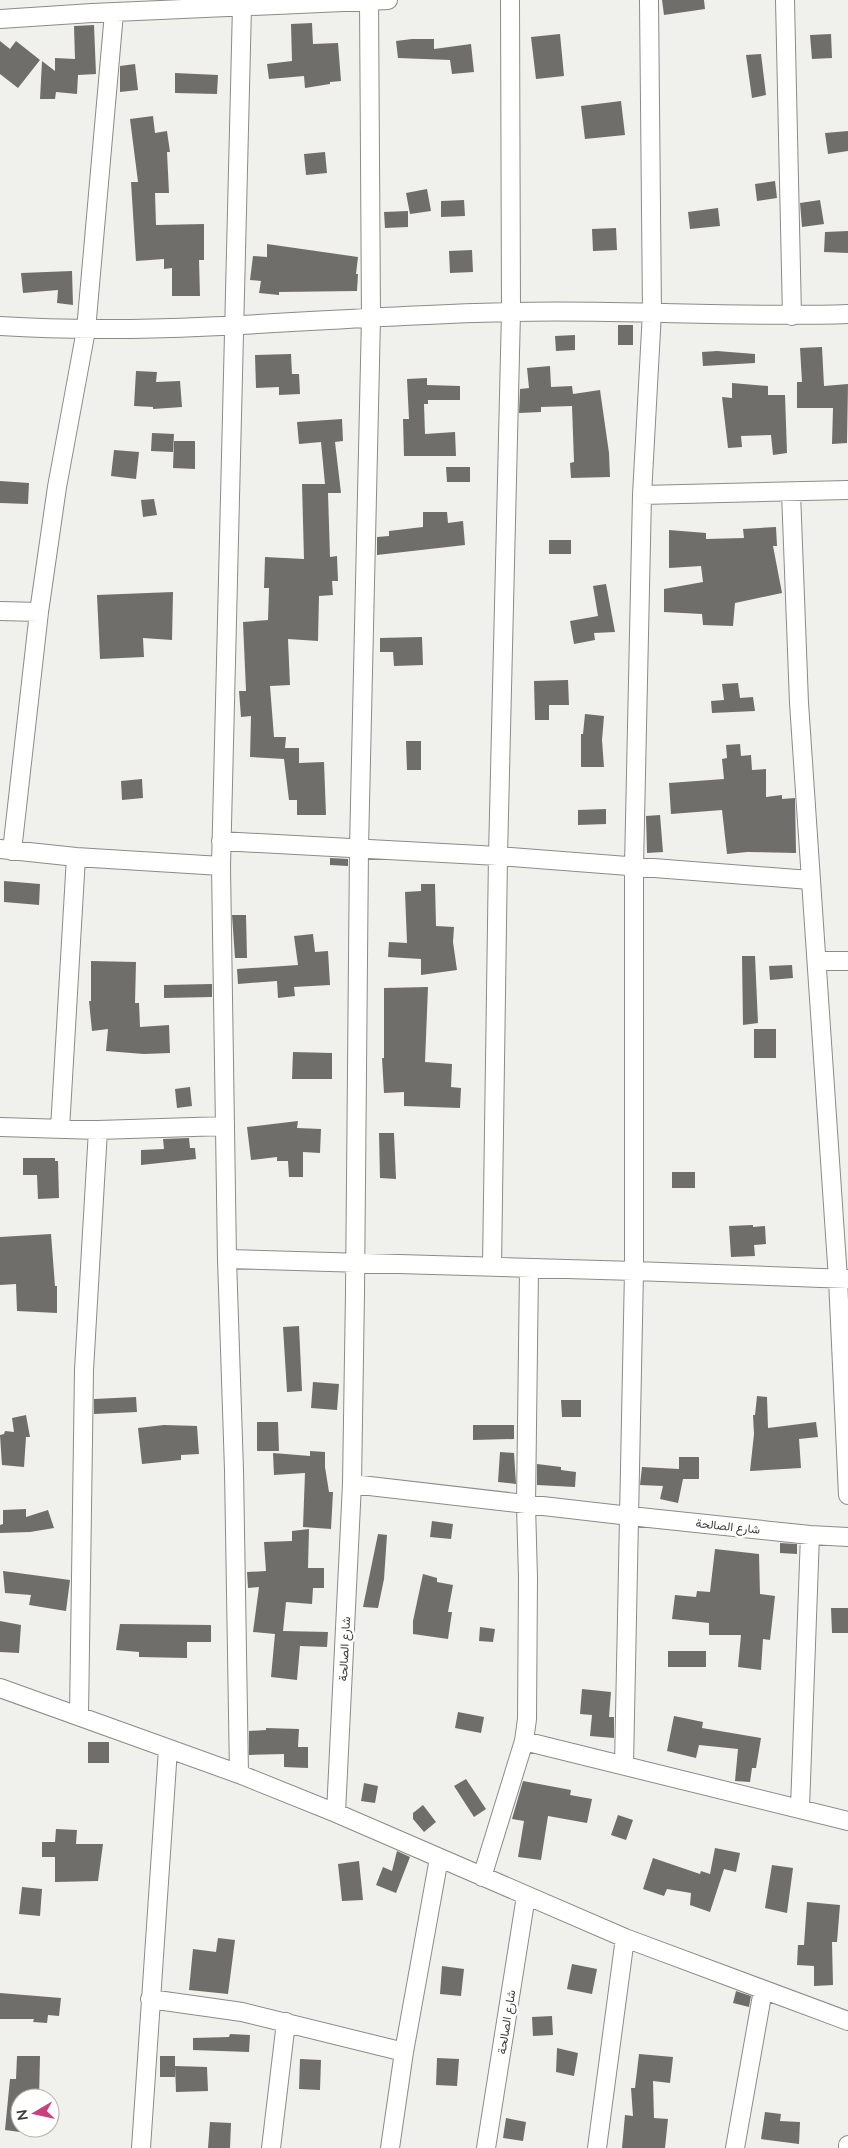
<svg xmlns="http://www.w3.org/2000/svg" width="848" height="2148" font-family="Lato,Vazirmatn,sans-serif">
  <rect width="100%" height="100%" fill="#f0f1ec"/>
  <path fill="#6f6e6a" d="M662 0H704L705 9 664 15Z
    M312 23 313 44 338 43 341 81 330 82V84L305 88 304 76 269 79 267 64 292 61 291 24Z
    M94 25 96 74 78 75 77 94 56 92 55 99H40L42 61 55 71V58L75 59 74 26Z
    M560 34 564 76 536 79 531 37Z
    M831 34 832 58 812 59 810 35Z
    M412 39H434V49L471 44 474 72 452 74 450 60 398 58 396 41Z
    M0 41 10 49 16 41 40 60 18 88 0 74Z
    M761 54 766 95 752 98 746 55Z
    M135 64 138 90 120 92V66Z
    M175 73 218 75 217 94 175 93Z
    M621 101 625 135 585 139 581 106Z
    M153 116 155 133 167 131 170 152H167L169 193H155L156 225 204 224V260H199L200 296H172V268L164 269V259L136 261 131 182H138L130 119Z
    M848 131V151L828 154 825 133Z
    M325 152 327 173 306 175 304 154Z
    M775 181 777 198 757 201 755 184Z
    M427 189 431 211 410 214 406 193Z
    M464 200 465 216 441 217V201Z
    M820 200 824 224 802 227 800 203Z
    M718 208 720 226 690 229 688 212Z
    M408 211V227L385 228 384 212Z
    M616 228 617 250 593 251 592 229Z
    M848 231V253L824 252 825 232Z
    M267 244 358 257 356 274H358L357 291 279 292V295L259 293 261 281 250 280 253 256 267 257Z
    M472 250 473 272 450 273 449 251Z
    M72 271 73 305 57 303 58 290 23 293 21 273Z
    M618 325H633V345H618Z
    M575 335V350L556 351 555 336Z
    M822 347 824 386 848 384 847 443 832 444 833 408H797V382H802L800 348Z
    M717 351 755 354V363L703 366 702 352Z
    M291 354 292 374H299L300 394 279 395V387L256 388 255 355Z
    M550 366 551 387 572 386 573 394 600 390 609 453 610 477 571 478 570 463 574 462 572 406 541 407V412L519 413 520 389 529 388 527 368Z
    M136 371 157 372 156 382 180 381 182 407 153 409V407L134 406Z
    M427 378V385L460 386V400H428V404H424L425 434 455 432 456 456H404L403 419H409L407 379Z
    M732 383 768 386V395H785L787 453 773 455 771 435 741 436 742 447 728 448 722 397 732 398Z
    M342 419 343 441 335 442 341 493H328L330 557 337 556 338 581H332L333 595 319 596 318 641 288 639 290 685 270 686 274 737H286L285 748H299V763L324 762 326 815H297V800H289L284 759 250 757 251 716 241 717 239 691H246L243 622 268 620 269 588H264L265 557 304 559 302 484H325L321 442 299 444 297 422Z
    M152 433 174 434 173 452 151 451Z
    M174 441H195V469L173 468Z
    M114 450 139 452 136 479 111 476Z
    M446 467H470V482H447Z
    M0 481 29 483 28 504 0 503Z
    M154 499 157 515 143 517 141 500Z
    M423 512H447L448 523 463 521 465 545 377 555V537L389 536V531L423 527Z
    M776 527 777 546H773L782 593 735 603 733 626 703 625 702 614 664 612V589L703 582 701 566 669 568V530L706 533V539L744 538 743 529Z
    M549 540H571V554H549Z
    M606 584 615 632 594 633 595 640 574 644 570 621 598 616 593 586Z
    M173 592 172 640 143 638 144 657 100 659 97 595Z
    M422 637 423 665 394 666 393 652H380V638Z
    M568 680 569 705H549V720H535L534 681Z
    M738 683 740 698 753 697 755 711 712 713 711 701 724 700 722 684Z
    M585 714 604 716 602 740 604 767H581V734H583Z
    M406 741H421V770H407Z
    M740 744 741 756 751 755 752 770 766 769V797L782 795V799L795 798 796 853 747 852 727 854 722 810 671 814 669 783 724 779 722 759 727 758 726 745Z
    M142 779 143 798 122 800 121 781Z
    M606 809V824L578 825V810Z
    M660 815 663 852 647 853 646 816Z
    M330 858 348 859V866L330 865Z
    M4 881 40 884 39 905 4 902Z
    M421 884H435L436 926 454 927 453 942 457 970 421 975V959L388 957 389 942 407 943 405 892 421 891Z
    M232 915H246L247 958H235Z
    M313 934 315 952 328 951 330 985 294 987 295 996 278 998 277 981 238 984 237 969 298 965 294 936Z
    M742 956H755L758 1023 743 1025Z
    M91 961 136 962 135 1003H139L140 1027 169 1025 170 1053 144 1054 106 1051 108 1029 92 1031 89 1001H91Z
    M792 965 793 978 770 980 769 966Z
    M212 984V997L164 998V985Z
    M428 987 425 1062 452 1064 451 1087 461 1088 460 1108 404 1106V1092L384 1093 382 1058H384V988Z
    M754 1029H776V1058H754Z
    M293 1052 332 1053V1079H292Z
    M190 1087 192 1106 177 1108 175 1089Z
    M298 1121 297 1128 321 1129 320 1153 303 1152V1177H289L288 1161H277V1157L251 1160 247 1127Z
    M379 1133H394L396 1179 380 1178Z
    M189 1138 190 1148H195L196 1159 141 1165V1150L164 1149 163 1139Z
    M23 1158H55V1161H58L59 1198 38 1199 37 1175H23Z
    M672 1172H695V1188H672Z
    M753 1225V1227L765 1226 766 1244 754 1245 755 1256 731 1257 729 1226Z
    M51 1234 55 1286H57V1313L17 1311 16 1284 0 1285V1237Z
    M299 1326 302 1391 287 1392 283 1327Z
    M313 1382 339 1384 337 1410 311 1408Z
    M757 1396 767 1397 768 1428 816 1422 818 1437 799 1439 801 1468 750 1471 754 1434 753 1415H755Z
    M136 1397 137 1412 94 1414V1399Z
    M561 1400H581V1417H562Z
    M26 1415 30 1437H26L24 1467 2 1465 0 1435 4 1434 5 1431 14 1432 12 1418Z
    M257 1422H278L279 1451H257Z
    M164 1425 197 1426 199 1454 181 1455V1460L142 1464 138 1428Z
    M473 1425H514V1439L473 1440Z
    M310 1451 325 1452V1467L329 1492H333L331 1529 303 1527 305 1473 274 1475 273 1453 310 1456Z
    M500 1452 514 1453 516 1484 498 1482Z
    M679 1457H699V1479H683L678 1503 660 1499 663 1486 640 1485 642 1467 679 1469Z
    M537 1464 561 1467V1470L576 1472 575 1487 537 1485Z
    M26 1509V1517L48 1510 54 1528 30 1532 0 1533V1525L3 1524V1510Z
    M432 1521 453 1524 451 1539 430 1537Z
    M309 1529 308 1568H324V1588H313L312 1604 286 1602 283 1631 328 1632 327 1647 300 1646 297 1680 271 1677 275 1634 253 1632 259 1587 248 1588 247 1572 266 1571 264 1542 292 1541V1531Z
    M378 1534 387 1535 384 1579 378 1608 363 1607Z
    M780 1543 797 1544V1554L780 1553Z
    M715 1549 759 1554 760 1594 775 1596 770 1640 763 1639 761 1670 738 1667 741 1635H709V1623L672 1619 675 1595 696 1597 697 1591 710 1592Z
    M3 1571 70 1580 66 1611 29 1605 31 1595 5 1593Z
    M423 1574 437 1578V1582L453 1585 448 1612H452L448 1639 413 1634V1621Z
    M831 1608H848V1633H832Z
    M0 1621 21 1625 19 1653 0 1652Z
    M120 1624 211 1625V1642H187V1658L139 1657V1652L116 1650Z
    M480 1627 495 1629 493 1642 479 1641Z
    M668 1651H706V1667H668Z
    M582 1689 611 1692 609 1717H614V1738L590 1736 592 1715 580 1714Z
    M458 1712 484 1717 481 1733 455 1728Z
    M674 1716 703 1722 702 1728 761 1738 756 1768H752L750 1782 735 1781 738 1749 699 1745 696 1758 667 1751Z
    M266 1728 299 1729 298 1747H308V1768L284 1767V1754L249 1755V1731L266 1730Z
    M88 1742H109V1763H88Z
    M466 1779 486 1809 474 1817 454 1786Z
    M523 1781 571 1790 570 1795 592 1799 587 1823 548 1816 541 1860 518 1857 524 1821 512 1819Z
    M364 1783 378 1786 375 1803 361 1801Z
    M423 1805 436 1822 424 1832 413 1819V1813Z
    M618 1815 633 1820 626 1840 611 1835Z
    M56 1829 77 1830 76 1844H103L98 1881 55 1882V1857H42V1842H55Z
    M715 1848 740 1853 736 1872 724 1869 710 1912 690 1905 691 1893 667 1889 664 1896 643 1889 653 1858 700 1874 701 1871 710 1874Z
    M397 1851 410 1857 396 1893 376 1885 383 1867 392 1871Z
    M359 1861 363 1900 342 1901 338 1864Z
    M772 1865 793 1868 787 1913 765 1908Z
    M22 1887 42 1889 40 1916 19 1914Z
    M807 1902 840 1905 837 1942H832L833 1985 814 1986V1966L797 1965 798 1945H804Z
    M218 1938 235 1940 228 1994 189 1990 193 1949 216 1952Z
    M572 1964 597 1969 592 1994 567 1989Z
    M442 1966 464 1969 461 1996 440 1994Z
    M736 1991 751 1996 749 2007 733 2003Z
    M0 1993 61 1998 59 2016 48 2015 47 2023 33 2022 34 2019H0Z
    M552 2016 553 2035 533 2036 532 2017Z
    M230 2034 250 2035 249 2052 193 2050V2038L229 2037Z
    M557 2048 578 2053 574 2076 556 2072Z
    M639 2054 673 2057 670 2083 653 2081 654 2118 668 2119 665 2148H622L625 2115 633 2116 631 2088H635Z
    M17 2056H40L39 2098H20V2132L5 2130 10 2079H16Z
    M160 2056H175V2077H160Z
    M437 2058 459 2059 457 2086 436 2085Z
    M300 2059 321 2060 320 2090 299 2089Z
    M175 2066 207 2067 208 2091 176 2092Z
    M765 2112 781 2114 780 2121 800 2122 799 2144 761 2139Z
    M506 2118 526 2122 523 2141 503 2138Z
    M210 2122 231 2123 230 2148H208Z"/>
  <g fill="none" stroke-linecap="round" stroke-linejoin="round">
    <g stroke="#8b8b87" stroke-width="20">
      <path id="minor" d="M785 0 792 316
        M0 19 92 13 388 0
        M0 326C170 337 341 315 511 312 624 309 736 318 848 314
        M791 492 799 703 838 1279 848 1495
        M642 495 848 490
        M0 611 39 612
        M221 841 498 856 810 880
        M0 849 76 857 221 866
        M12 851 39 612 57 487 86 330 114 13
        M817 961H848
        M0 1127 98 1130 225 1126
        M60 1129 76 857
        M227 1259 634 1271 848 1279
        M492 1267 498 856 511 312 510 0
        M352 1484 630 1516 810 1535 848 1537
        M0 1688 239 1774 336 1813 625 1938 848 2021
        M79 1716 84 1370 98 1130
        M524 1741 848 1821
        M624 1765 634 1271V867L642 495 652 312 649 0
        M239 1774 234 1470 227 1259 221 866 242 6
        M800 1808 810 1535
        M336 1813 352 1484 355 1292 359 848 371 318 369 0
        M482 1877 524 1741 527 1719 528 1578 526 1505 529 1268
        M150 1999 242 2012 404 2052
        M141 2148 168 1749
        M271 2148 286 2022
        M390 2148 404 2052 439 1858
        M486 2148 526 1896
        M597 2148 625 1938
        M735 2148 763 1990
        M848 2148V2145"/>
    </g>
    <use href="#minor" stroke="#fff" stroke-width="18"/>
  </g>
  <g text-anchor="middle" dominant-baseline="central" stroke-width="5" stroke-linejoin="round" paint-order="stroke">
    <g font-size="12" fill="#3b3b39" stroke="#fffffe">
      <text transform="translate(728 1526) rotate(6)">شارع الصالحة</text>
      <text transform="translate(344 1649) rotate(-87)">شارع الصالحة</text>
      <text transform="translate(506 2022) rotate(-81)">شارع الصالحة</text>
    </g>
  </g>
  <g transform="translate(35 2113) rotate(261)"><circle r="24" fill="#fffffe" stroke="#b1b1af"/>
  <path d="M0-4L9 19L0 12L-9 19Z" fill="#c9407c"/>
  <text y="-8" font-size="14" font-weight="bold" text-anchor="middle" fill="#3b3b39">N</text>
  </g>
</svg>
